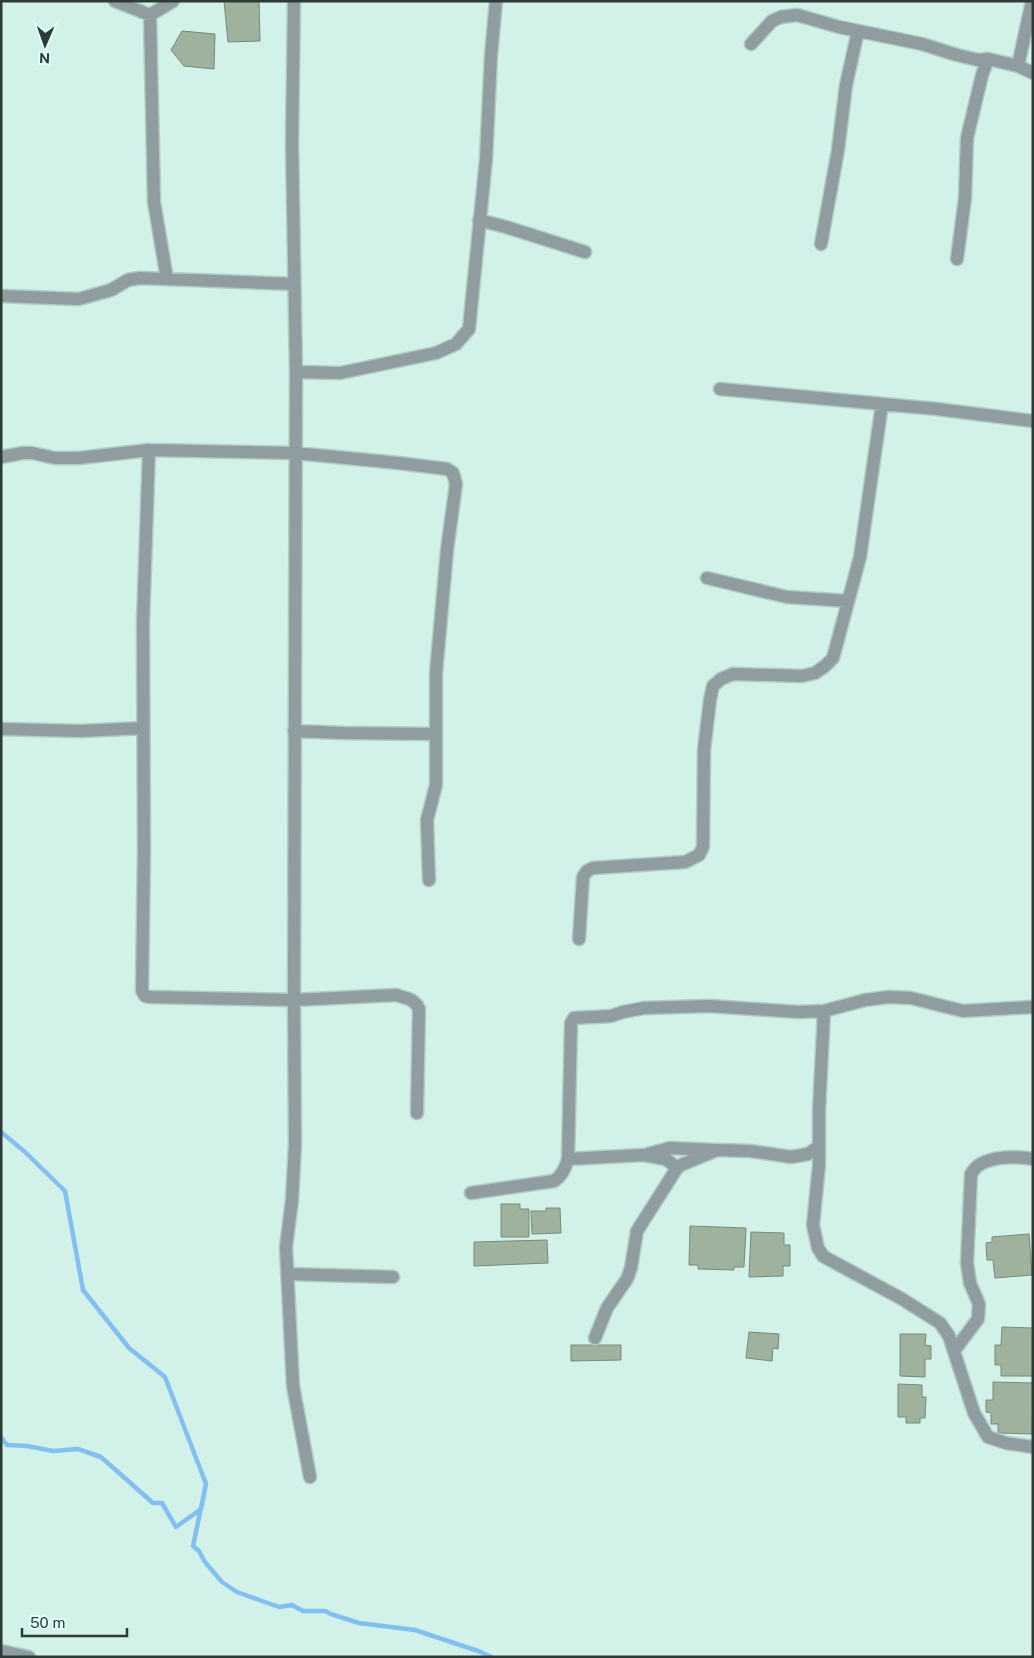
<svg xmlns="http://www.w3.org/2000/svg" width="1034" height="1658" font-family="'Public Sans',sans-serif">
  <rect width="100%" height="100%" fill="#d1f1e9"/>
  <g fill="none" stroke-linecap="round" stroke-linejoin="round">
    <path stroke="#84bff2" stroke-width="4.5" d="M1 1132 25 1152 65 1191 83 1290 129 1348 165 1377 206 1484
      M1 1437 7 1445 27 1446 53 1451 78 1449 101 1457 153 1503H162L176 1527 201 1509 206 1484 193 1546 199 1551 205 1562 222 1582 237 1592 279 1607 292 1605 303 1611H325L331 1614 359 1623 415 1630 481 1652 491 1657"/>
  </g>
  <path fill="#9eb29e" stroke="#788a77" d="M224 1H259L260 41 228 42Z
    M182 31 215 34 214 69 184 66 171 50Z
    M501 1204H520V1209H529V1237H501Z
    M546 1208H560L561 1233 532 1234 531 1211H546Z
    M690 1226 746 1228 744 1267H734V1270L698 1269V1265H689Z
    M751 1232 784 1233V1245H790V1266H783V1276L749 1277Z
    M1029 1234 1032 1275 995 1278 993 1260H987L986 1243 992 1242V1237Z
    M547 1240 548 1263 474 1266V1242Z
    M1002 1327 1033 1328V1376H1001V1365H995V1345H1001Z
    M749 1332 779 1334 778 1349 773 1348 772 1361 746 1358Z
    M900 1334H926L925 1345 931 1346V1359H925V1377L900 1376Z
    M571 1345H621V1360L571 1361Z
    M993 1382 1033 1383 1032 1434 998 1433V1424H991V1413L986 1412V1400H993Z
    M898 1384 922 1385V1397H926L925 1418H920V1423H906V1417H898Z"/>
  <g fill="none" stroke-linecap="round" stroke-linejoin="round">
    <g stroke="#b0ccc5" stroke-width="15">
      <path id="street" d="M115 1 150 15 173 1
        M294 1 292 143 296 372 294 1000 295 1144 292 1200 286 1247 293 1386 310 1477
        M150 15 154 202 167 279
        M751 44 772 21 781 17 797 15 839 27 922 44 957 55 978 60 988 59 1018 66 1033 73
        M1018 66 1032 1
        M479 220 506 227 585 252
        M821 244 838 150 846 85 858 31
        M957 259 965 198 967 138 982 75 988 59
        M1 296 79 299 111 290 128 280 140 278 294 284
        M296 372 340 373 436 353 456 344 469 329 486 159 491 55 496 1
        M720 389 937 409 1033 421
        M149 450 143 622 144 852 142 991 145 996 150 997 294 1000 396 995C406 998 415 999 419 1009L417 1113
        M1 457 23 453H32L55 458H79L149 450 295 453 398 463 447 469 453 473 456 484 447 550 436 673V785L427 820 429 880
        M707 578 787 597 848 601
        M1 729 81 731 143 728
        M294 731 344 733 436 734
        M579 939 583 877 587 871 593 868 685 862 699 855 703 847 704 750 710 700 713 686 721 679 733 674 802 676 815 673 825 666 833 658 860 557 882 404
        M824 1011 819 1111V1165L813 1225 818 1248 823 1256 830 1260 902 1299 940 1323 949 1336 974 1413 988 1437 1006 1443 1033 1447
        M648 1154 670 1148 715 1150
        M568 1159 571 1023 574 1018 611 1016 623 1012 644 1008 709 1006 799 1012 824 1011 865 1000 889 997 911 998 963 1011 1033 1007
        M471 1193 554 1181C563 1175 565 1168 568 1159L643 1155 666 1159 677 1168
        M288 1274 393 1277
        M595 1338 607 1308 627 1279 631 1268 637 1231 677 1168 681 1165 717 1150 751 1151 791 1157 808 1154 819 1146
        M954 1351 978 1319 979 1304 970 1283 967 1263 971 1174C973 1171 976 1167 979 1165 993 1156 1017 1156 1033 1159
        M1 1651 29 1657"/>
    </g>
    <use href="#street" stroke="#8f9da0" stroke-width="12"/>
  </g>
  <rect width="1034" height="1658" fill="none" stroke="#2d3a36" stroke-width="5"/>
  <g transform="translate(45 45) rotate(182)" stroke="#defff6" stroke-width="4" paint-order="stroke">
  <path d="M0-4L9 19L0 12L-9 19Z" fill="#2d3a36"/>
  <text y="-8" font-size="14" font-weight="bold" text-anchor="middle" fill="#2d3a36">N</text>
  </g>
  <path d="M22 1628v8h105v-8" fill="none" stroke="#2d3a36" stroke-width="2.5"/>
  <text x="30" y="1628" font-size="15" fill="#2d3a36" stroke="#defff6" stroke-width="4" paint-order="stroke">50 m</text>
</svg>
